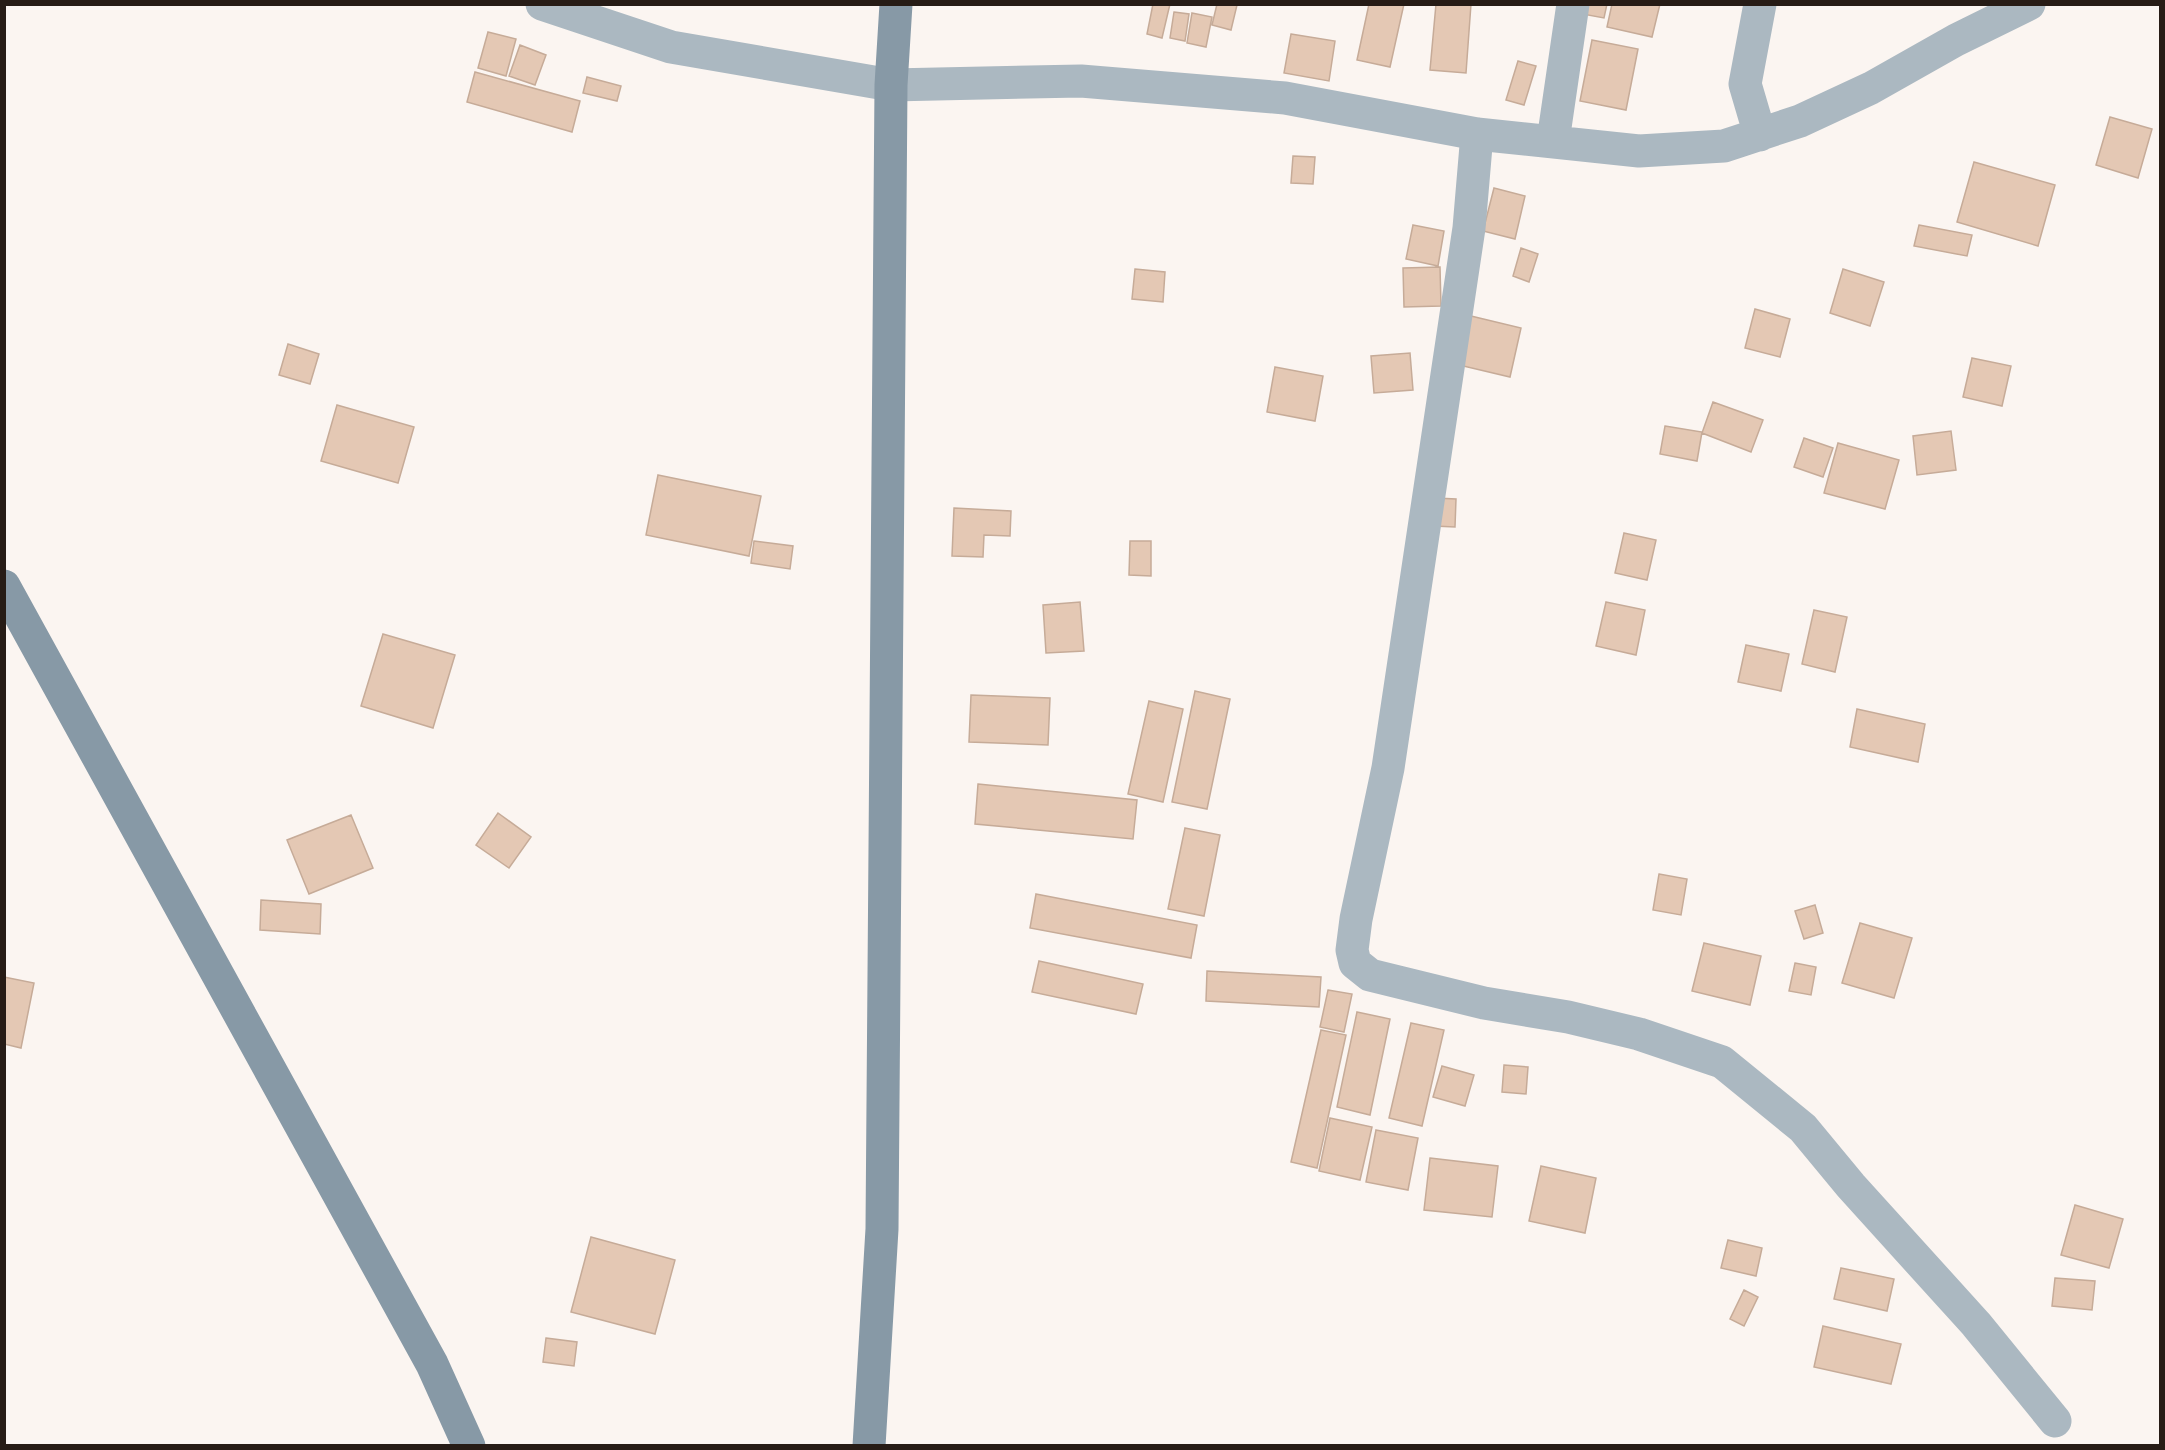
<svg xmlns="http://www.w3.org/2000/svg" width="2165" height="1450" font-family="'Times New Roman',serif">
  <rect width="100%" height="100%" fill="#fbf5f1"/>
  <path fill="#e4c8b4" stroke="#c6ab98" stroke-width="1.5" d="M1153 4H1170L1162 38 1147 34Z
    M1217 4 1237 5 1231 30 1212 25Z
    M1369 4H1404L1390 67 1357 60Z
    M1436 4H1471L1466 73 1430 70Z
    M1579 4H1607L1604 18 1577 13Z
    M1612 4H1660L1652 37 1607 27Z
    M1174 12 1189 14 1185 41 1170 38Z
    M1192 13 1212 17 1206 47 1187 43Z
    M488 32 516 39 506 76 478 68Z
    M1291 34 1335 41 1329 81 1284 73Z
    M1592 40 1638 49 1626 110 1580 101Z
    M520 45 546 55 535 85 509 76Z
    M1518 61 1536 66 1524 105 1506 100Z
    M475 72 580 101 572 132 467 102Z
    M587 77 621 86 617 101 583 93Z
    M2110 117 2152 129 2138 178 2096 165Z
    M1293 156 1315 157 1313 184 1291 183Z
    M1974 162 2055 185 2038 246 1957 222Z
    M1494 188 1525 196 1515 239 1483 231Z
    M1413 225 1444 231 1438 266 1406 259Z
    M1919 225 1972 235 1967 256 1914 246Z
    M1521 248 1538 254 1529 282 1513 276Z
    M1440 267 1441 306 1404 307 1403 268Z
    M1135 269 1165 272 1163 302 1132 299Z
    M1843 269 1884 282 1870 326 1830 313Z
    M1755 309 1790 319 1780 357 1745 348Z
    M1471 316 1521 328 1510 377 1459 365Z
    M288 344 319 354 310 384 279 375Z
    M1410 353 1413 390 1374 393 1371 356Z
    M1972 358 2011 366 2002 406 1963 397Z
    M1275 367 1323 376 1315 421 1267 412Z
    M1713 402 1763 420 1751 452 1702 433Z
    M337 405 414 427 398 483 321 461Z
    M1665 426 1702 432 1697 461 1660 454Z
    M1951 431 1956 470 1917 475 1913 436Z
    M1804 438 1833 448 1823 477 1794 467Z
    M1838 443 1899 460 1885 509 1824 493Z
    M658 475 761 496 749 556 646 535Z
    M1435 498 1456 499 1455 527 1434 526Z
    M954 508 1011 511 1010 536 984 535 983 557 952 556Z
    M1624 533 1656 540 1647 580 1615 573Z
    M754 541 793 546 790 569 751 563Z
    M1130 541H1151V576L1129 575Z
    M1080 602 1084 651 1046 653 1043 605Z
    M1606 602 1645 610 1636 655 1596 646Z
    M1814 610 1847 617 1835 672 1802 664Z
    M383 634 455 655 433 728 361 706Z
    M1746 645 1789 654 1781 691 1738 682Z
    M1195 691 1230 699 1207 809 1172 802Z
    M971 695 1050 698 1048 745 969 742Z
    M1149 701 1183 709 1163 802 1128 794Z
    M1857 709 1925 724 1918 762 1850 747Z
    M978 784 1137 800 1133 839 975 824Z
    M498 813 531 837 509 868 476 845Z
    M351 815 373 868 309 894 287 840Z
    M1185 828 1220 835 1204 916 1168 909Z
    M1659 874 1687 879 1681 915 1653 910Z
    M1036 894 1197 925 1191 958 1030 928Z
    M261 900 321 904 320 934 260 930Z
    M1815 905 1823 933 1804 939 1795 911Z
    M1860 923 1912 938 1894 998 1842 983Z
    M1704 943 1761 956 1750 1005 1692 991Z
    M1039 961 1143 984 1136 1014 1032 992Z
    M1795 963 1816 967 1811 995 1789 991Z
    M1207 971 1321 977 1319 1007 1206 1001Z
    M4 977 34 983 21 1048 4 1044Z
    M1328 990 1352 994 1344 1032 1320 1027Z
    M1357 1012 1390 1019 1370 1115 1337 1107Z
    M1411 1023 1444 1030 1422 1126 1389 1118Z
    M1321 1030 1346 1035 1317 1168 1291 1162Z
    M1504 1065 1528 1067 1526 1094 1502 1092Z
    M1442 1066 1474 1075 1465 1106 1433 1097Z
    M1330 1118 1372 1127 1360 1180 1319 1171Z
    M1376 1130 1418 1138 1408 1190 1366 1182Z
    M1430 1158 1498 1166 1492 1217 1424 1210Z
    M1541 1166 1596 1178 1585 1233 1529 1221Z
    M2075 1205 2123 1219 2109 1268 2061 1255Z
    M591 1237 675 1260 655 1334 571 1312Z
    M1728 1240 1762 1248 1756 1276 1721 1268Z
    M1841 1268 1894 1279 1887 1311 1834 1299Z
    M2055 1278 2095 1281 2092 1310 2052 1306Z
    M1744 1290 1758 1297 1744 1326 1730 1319Z
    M1823 1326 1901 1344 1891 1384 1814 1367Z
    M546 1338 577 1342 574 1366 543 1362Z"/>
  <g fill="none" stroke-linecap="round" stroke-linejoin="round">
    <path stroke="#abb8c1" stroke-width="33" d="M542 4 671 47 891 85 1081 81 1285 98 1477 134 1639 151 1724 146 1800 121 1871 88 1956 40 2029 4
      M1477 134 1469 228 1388 768 1356 919 1352 950 1355 963 1370 975 1484 1003 1568 1017 1639 1034 1722 1062 1803 1128 1851 1186 1976 1324 2055 1421
      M1760 135 1745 84 1760 4
      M1553 141 1573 4"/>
    <path stroke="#8799a6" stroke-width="33" d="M4 586 432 1364 469 1446
      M869 1446 882 1229 891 85 896 4"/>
  </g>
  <rect width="2165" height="1450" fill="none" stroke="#271c16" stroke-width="12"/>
</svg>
